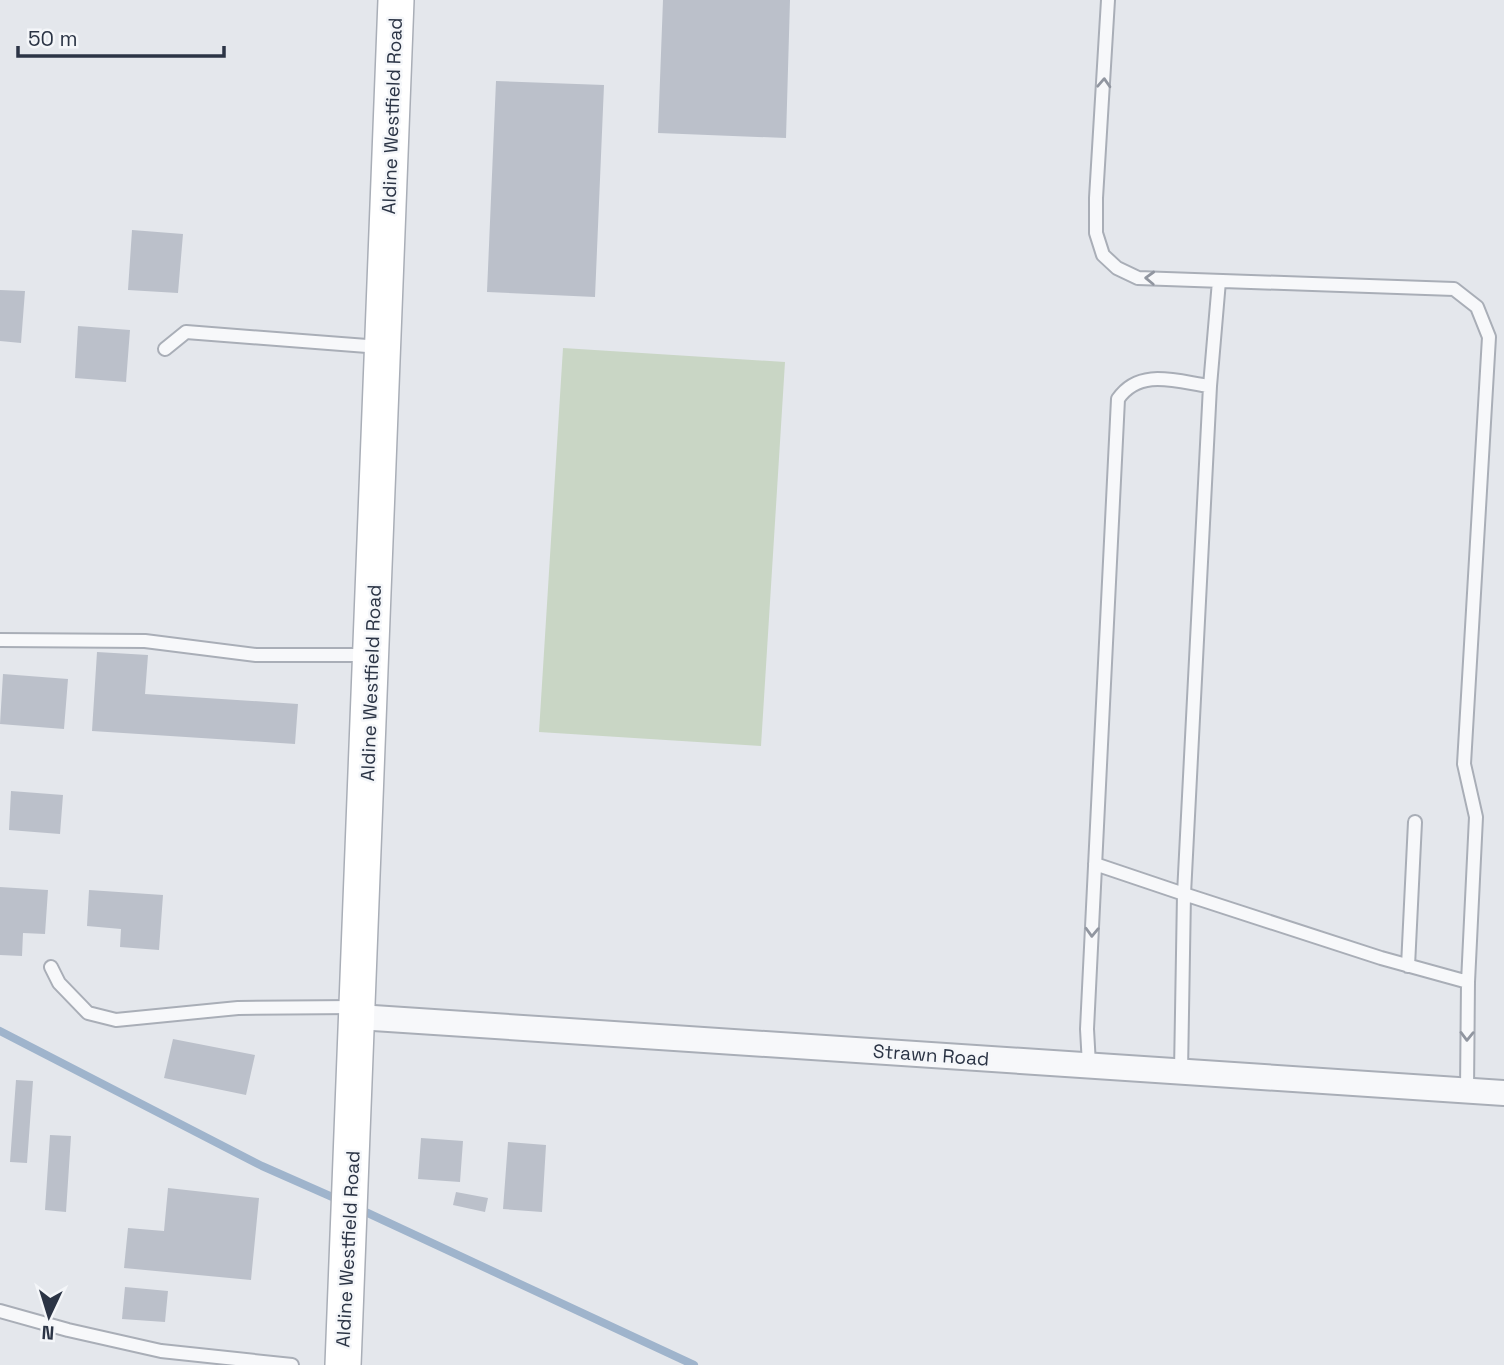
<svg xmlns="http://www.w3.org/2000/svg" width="1504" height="1365" font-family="'Space Grotesk',sans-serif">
  <rect width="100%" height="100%" fill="#e4e7ec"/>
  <path fill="#c9d6c5" d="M563 348 785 362 761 746 539 732Z"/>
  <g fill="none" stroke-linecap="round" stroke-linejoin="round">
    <path stroke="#9fb4cc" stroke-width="8" d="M0 1031 262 1166 339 1200
      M357 1208 694 1365"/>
  </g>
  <path fill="#bbc0ca" d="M663 0H790L786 138 658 133Z
    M496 81 604 85 595 297 487 292Z
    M132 230 183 234 178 293 128 290Z
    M0 290 25 291 21 343 0 341Z
    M78 326 130 330 126 382 75 378Z
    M97 652 148 655 145 694 298 704 295 744 92 731Z
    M3 674 68 679 64 729 0 724Z
    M11 791 63 795 60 834 9 830Z
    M0 887 48 890 45 934 23 933 22 956 0 955Z
    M89 890 163 895 159 950 120 947 121 929 87 926Z
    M173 1039 255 1055 246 1095 164 1078Z
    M16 1080 33 1081 27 1163 10 1162Z
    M50 1135 71 1136 66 1212 45 1210Z
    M421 1138 463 1141 460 1182 418 1179Z
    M508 1142 546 1145 542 1212 503 1209Z
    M168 1188 259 1198 251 1280 124 1268 128 1228 164 1231Z
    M456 1192 488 1198 485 1212 453 1205Z
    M125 1287 168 1291 165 1322 122 1319Z"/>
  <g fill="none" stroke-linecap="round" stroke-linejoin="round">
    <g stroke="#a9aeb7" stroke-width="16">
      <path id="service" d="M1108 0 1096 198V233L1103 255 1117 268 1138 278 1454 289 1477 307 1489 337 1464 764 1476 817 1468 982 1467 1090
        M165 349 186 332 380 347
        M0 640 145 641 256 655H368
        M1095 864 1184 894 1210 386
        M1408 966 1415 822
        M51 967 59 983 88 1013 116 1020 238 1008 355 1007
        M1089 1065 1087 1029 1118 399C1140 367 1178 382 1210 386L1219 281
        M1181 1072 1184 894 1381 958 1468 982
        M0 1311 68 1330 161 1351 292 1365"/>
    </g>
    <g stroke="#a9aeb7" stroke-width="28">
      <path id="minor" d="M358 1017 1504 1093"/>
    </g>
    <g stroke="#a9aeb7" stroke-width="38">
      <path id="secondary" d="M343 1365 396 0"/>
    </g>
    <use href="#service" stroke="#f7f8fa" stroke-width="12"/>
    <use href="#minor" stroke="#f7f8fa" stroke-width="24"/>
    <use href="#secondary" stroke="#fff" stroke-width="35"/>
  </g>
  <defs><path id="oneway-chevron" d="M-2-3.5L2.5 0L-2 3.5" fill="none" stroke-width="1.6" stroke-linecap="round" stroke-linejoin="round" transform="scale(1.75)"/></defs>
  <g stroke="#9196a0">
    <use href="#oneway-chevron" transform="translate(1104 83) rotate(-87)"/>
    <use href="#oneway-chevron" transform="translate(1150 278) rotate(-178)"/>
    <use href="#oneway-chevron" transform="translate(1092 932) rotate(92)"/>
    <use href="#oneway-chevron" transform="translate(1467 1036) rotate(91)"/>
  </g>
  <g text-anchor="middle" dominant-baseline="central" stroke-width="5" stroke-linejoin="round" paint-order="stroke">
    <g font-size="19" fill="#2b3445" stroke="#f4f6f9">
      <text transform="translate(392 116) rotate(-88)">Aldine Westfield Road</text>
      <text transform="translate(371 683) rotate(-88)">Aldine Westfield Road</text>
      <text transform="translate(931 1055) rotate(4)">Strawn Road</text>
      <text transform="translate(348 1249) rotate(-87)">Aldine Westfield Road</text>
    </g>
  </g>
  <g transform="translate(49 1316) rotate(184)" stroke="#f4f6f9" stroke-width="5" paint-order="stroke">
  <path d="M0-5L12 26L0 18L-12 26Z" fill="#2b3445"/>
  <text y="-10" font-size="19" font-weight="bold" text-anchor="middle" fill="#2b3445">N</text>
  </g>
  <path d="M18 46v10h206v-10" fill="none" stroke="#2b3445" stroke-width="3.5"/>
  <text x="28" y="46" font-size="21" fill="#2b3445" stroke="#f4f6f9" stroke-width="5" paint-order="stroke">50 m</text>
</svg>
